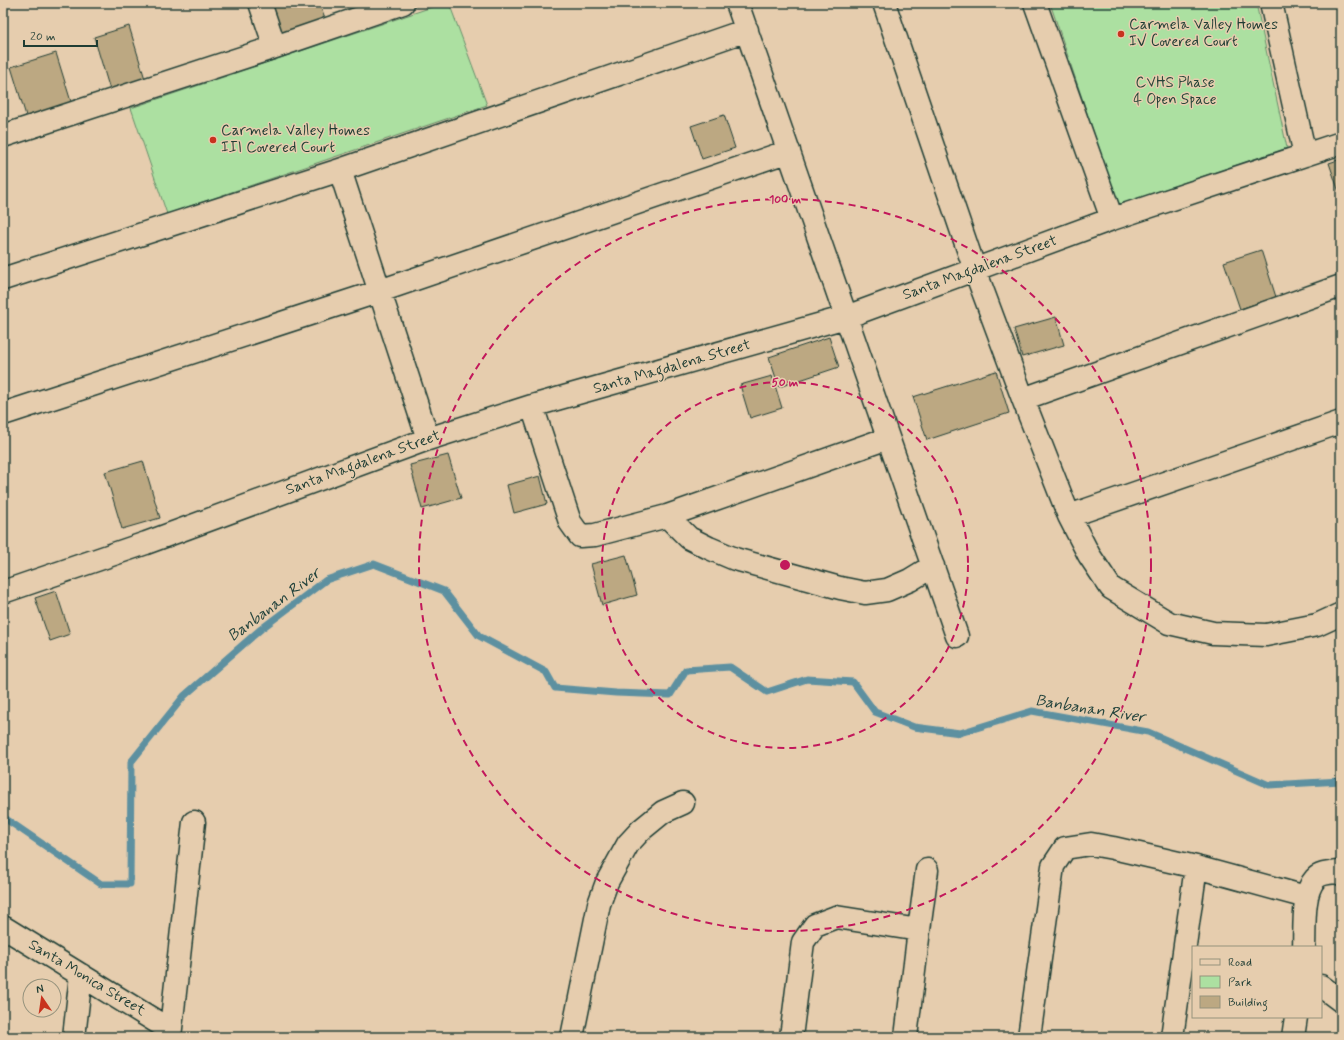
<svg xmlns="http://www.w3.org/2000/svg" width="1344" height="1040" font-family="Mynerve,sans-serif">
  <rect width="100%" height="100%" fill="#e6cdae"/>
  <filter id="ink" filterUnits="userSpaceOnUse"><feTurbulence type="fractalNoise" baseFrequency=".025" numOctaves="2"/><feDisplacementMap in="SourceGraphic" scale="8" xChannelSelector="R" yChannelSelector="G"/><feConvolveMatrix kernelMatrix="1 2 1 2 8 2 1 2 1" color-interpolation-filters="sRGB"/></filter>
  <g filter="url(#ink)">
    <path fill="#ace0a1" stroke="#668e6a" d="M444 3H449L487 105 167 214 131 108Z
      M1050 3H1256L1287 148 1118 205Z"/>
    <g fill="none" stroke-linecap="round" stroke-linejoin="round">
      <path stroke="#5d90a0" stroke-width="7" d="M3 817 101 884H130L131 762 184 696 261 629 326 580 374 564 444 591 479 636 546 672 555 688 616 693 670 695 686 670 730 667 767 692 807 679 853 682 875 712 914 727 960 733 1032 711 1148 732 1269 785 1341 781"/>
    </g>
    <path fill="#bca882" stroke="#1f3d34" d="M271 3H319L325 19 280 33Z
      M129 26 145 79 110 90 94 37Z
      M56 53 72 105 27 119 11 67Z
      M724 115 735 148 702 159 691 126Z
      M1341 159V198L1329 163Z
      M1261 250 1276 297 1240 309 1224 262Z
      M1056 317 1064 345 1022 357 1014 329Z
      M829 337 839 367 779 387 769 357Z
      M996 371 1009 413 927 440 913 397Z
      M772 376 782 408 750 418 740 385Z
      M448 455 461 498 422 509 410 465Z
      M143 461 160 518 122 529 105 472Z
      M540 476 547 504 514 513 507 485Z
      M626 555 637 595 602 605 591 564Z
      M56 591 70 634 50 641 35 598Z"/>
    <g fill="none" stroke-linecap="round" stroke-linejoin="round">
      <g stroke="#1f3d34" stroke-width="25">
        <path id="minor" d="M260 3 275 47
          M737 3 957 636
          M884 3 975 270 1023 399 1069 516 1089 555 1111 588 1169 623 1213 633 1266 635 1317 625 1341 614
          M1035 3 1112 219
          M1271 3 1305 155
          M3 136 275 47 403 3
          M340 170 428 439
          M3 279 340 170 747 30
          M1023 399 1341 286
          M532 406 570 522 580 536 595 535 667 516 888 438
          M3 414 380 291 789 151
          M667 516 689 538 709 548 735 559 840 588 865 593 887 590 910 580 933 566
          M1069 516 1341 422
          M3 592 146 543 428 439 532 406 846 317 1112 219 1341 143
          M3 927 170 1030
          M919 930 927 870
          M1304 947C1305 929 1302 893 1315 879 1320 873 1330 873 1338 872L1341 874
          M1321 986 1341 1001
          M74 1037 81 975
          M170 1037 194 822
          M572 1037 599 904 607 882 628 844 641 830 663 812 683 803
          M791 1037 803 942 815 925 836 917 919 930 906 1037
          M1029 1037 1053 866 1065 848 1091 844 1113 848 1196 867 1306 897
          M1172 1037 1196 867
          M1293 1037 1296 1017"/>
      </g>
      <use href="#minor" stroke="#e6cdae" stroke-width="22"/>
    </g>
  </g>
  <g fill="none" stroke="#c2185b" stroke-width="2" stroke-dasharray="7 5">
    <circle cx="785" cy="565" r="183"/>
    <circle cx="785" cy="565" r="366"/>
  </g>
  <g fill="#c8321e" stroke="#e6cdae" stroke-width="1.5">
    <circle cx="1121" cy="34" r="4"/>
    <circle cx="213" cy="140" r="4"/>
  </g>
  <g text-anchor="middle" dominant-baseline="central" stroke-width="3" stroke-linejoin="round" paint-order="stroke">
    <g font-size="15" fill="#1f3d34" stroke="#e6cdae" text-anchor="start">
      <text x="1129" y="25">Carmela Valley Homes<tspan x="1129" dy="17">IV Covered Court</tspan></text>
      <text x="221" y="131">Carmela Valley Homes<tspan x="221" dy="17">III Covered Court</tspan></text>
    </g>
    <g font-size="15" fill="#264539" stroke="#e6cdae">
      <text x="1175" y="83">CVHS Phase<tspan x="1175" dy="17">4 Open Space</tspan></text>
    </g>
    <g font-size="15" fill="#1f3d34" stroke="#e6cdae">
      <text transform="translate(980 268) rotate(-20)">Santa Magdalena Street</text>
      <text transform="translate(672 367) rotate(-16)">Santa Magdalena Street</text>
      <text transform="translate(363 463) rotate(-20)">Santa Magdalena Street</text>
      <text transform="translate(87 978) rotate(31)">Santa Monica Street</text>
    </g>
    <g font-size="16" font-style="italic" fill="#24443d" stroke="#e6cdae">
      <text transform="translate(274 605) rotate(-37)">Banbanan River</text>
      <text transform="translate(1090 709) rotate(9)">Banbanan River</text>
    </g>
  </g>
  <circle cx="785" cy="565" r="6" fill="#c2185b" stroke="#e6cdae" stroke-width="2"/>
  <g font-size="12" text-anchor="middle" font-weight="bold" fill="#c2185b" stroke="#e6cdae" stroke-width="3" stroke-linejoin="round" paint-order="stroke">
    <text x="785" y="203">100 m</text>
    <text x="785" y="386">50 m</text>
  </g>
  <rect width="1344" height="1040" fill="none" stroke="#e6cdae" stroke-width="16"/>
  <rect x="8" y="8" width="1328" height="1024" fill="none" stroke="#1f3d34" stroke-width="1.5" filter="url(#ink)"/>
  <rect x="1192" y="946" width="130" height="72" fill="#e6cdae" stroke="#96937d"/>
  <rect x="1200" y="959" width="20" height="6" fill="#e6cdae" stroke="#96937d"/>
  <text x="1228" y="966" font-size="12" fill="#1f3d34">Road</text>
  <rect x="1200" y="976" width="20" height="12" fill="#ace0a1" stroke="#96937d"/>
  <text x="1228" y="986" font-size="12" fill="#1f3d34">Park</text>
  <rect x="1200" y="996" width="20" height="12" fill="#bca882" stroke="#96937d"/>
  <text x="1228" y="1006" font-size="12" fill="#1f3d34">Building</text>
  <g transform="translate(42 998) rotate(347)"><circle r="19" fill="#e6cdae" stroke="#96937d"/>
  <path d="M0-3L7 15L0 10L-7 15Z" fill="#c8321e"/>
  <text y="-6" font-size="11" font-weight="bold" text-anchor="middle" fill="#1f3d34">N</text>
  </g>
  <path d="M24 40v6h73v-6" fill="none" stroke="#1f3d34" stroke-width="2"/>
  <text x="30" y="40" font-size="12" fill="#1f3d34" stroke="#e6cdae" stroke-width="3" paint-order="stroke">20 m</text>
</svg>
